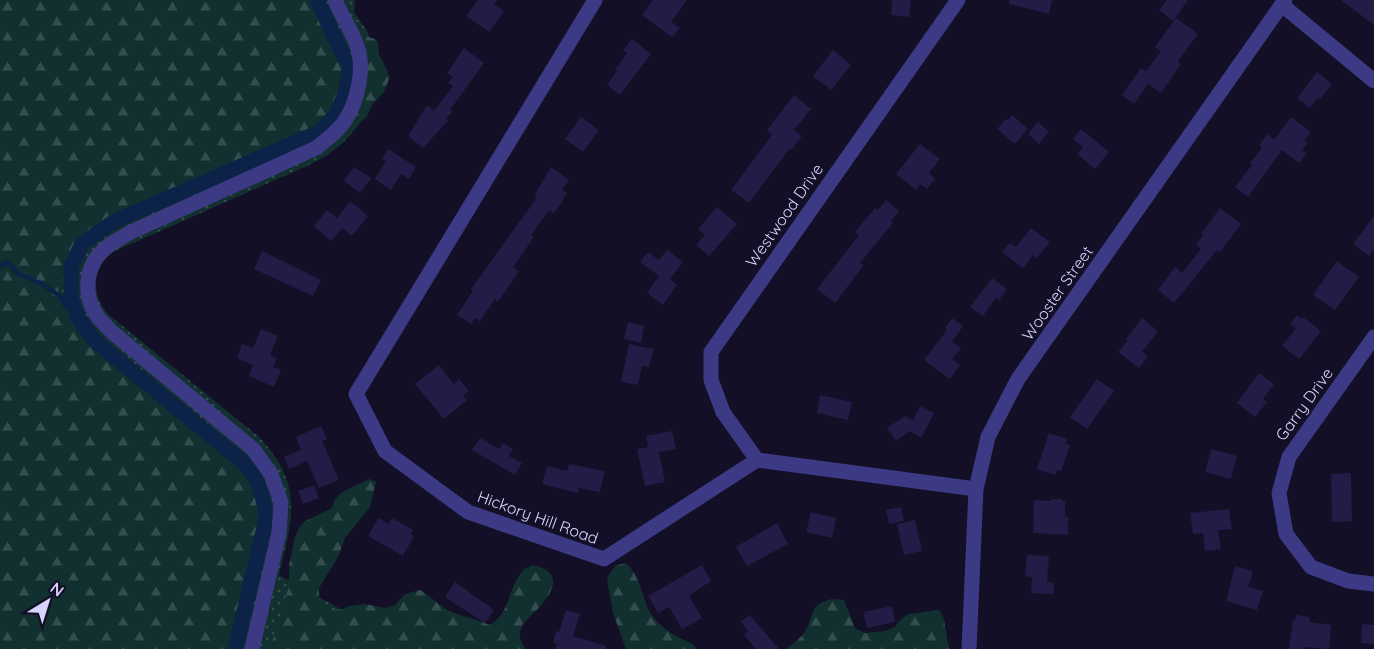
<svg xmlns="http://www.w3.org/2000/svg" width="1374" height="649" font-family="Quicksand,sans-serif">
  <defs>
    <pattern id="grass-dots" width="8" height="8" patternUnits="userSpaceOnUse" patternTransform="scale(1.5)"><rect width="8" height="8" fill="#12302f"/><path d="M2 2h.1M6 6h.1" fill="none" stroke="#344d4e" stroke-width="1.8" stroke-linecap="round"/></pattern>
    <pattern id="forest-firs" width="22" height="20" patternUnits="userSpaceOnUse" patternTransform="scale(1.5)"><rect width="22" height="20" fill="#12302f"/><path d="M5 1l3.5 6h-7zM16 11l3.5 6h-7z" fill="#344d4e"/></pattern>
  </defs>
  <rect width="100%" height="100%" fill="#130f26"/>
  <path fill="url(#grass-dots)" d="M303 0H355L354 12 367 31 373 47 361 122 346 140 328 155 307 166 113 252C91 269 91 296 109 315L258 436C304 484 293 517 279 575L413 649H0V416L61 323 55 261Z"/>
  <path fill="url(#forest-firs)" d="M0 0H314L318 15 330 28 343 35 355 33 375 39 378 43 379 54 390 77 384 92 373 104 366 118 345 132 313 146 298 145 267 148 152 200 110 216 81 235 75 243 70 251 66 272 58 291 60 301 68 315 102 352 238 460C257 482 266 489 260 520L229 649H0Z
    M369 479 376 482 370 507 345 538 338 557 319 588V599L330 609 340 610 349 606 365 604 385 608 395 605 405 594 420 590C431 596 441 608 452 612 465 617 477 620 490 625 514 612 508 572 533 565 576 575 539 608 523 624 518 634 519 641 526 649H270L289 586V565L295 537 299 528 305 521 332 508 335 499 342 492Z
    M625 563C640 573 642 599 651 614 660 629 679 637 694 645L696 649H626L613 613 607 578 615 566Z
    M833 599 844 600 855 628 865 633 885 631 895 627 901 619 909 614 939 610 944 619 949 649H786C792 644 800 639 804 633 815 616 808 603 833 599Z"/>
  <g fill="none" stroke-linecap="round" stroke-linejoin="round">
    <path stroke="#0c2248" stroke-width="4.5" d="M0 266 8 262 17 273 42 284 60 296 66 307 78 318"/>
    <path stroke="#0c2248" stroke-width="15" d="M235 649 264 528 266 513 262 496 255 477 244 463 95 341 78 318 71 298V267L82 244 113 222 319 132 336 115 346 91 349 68 317 0"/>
  </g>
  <path fill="#241b47" d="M478 0H497L494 4 504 11 489 32 466 16Z
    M653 0H687L671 22 680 28 672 37 642 15Z
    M892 0H911L909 17 891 15Z
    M1009 0H1052L1049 14 1009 4Z
    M1167 0H1188L1173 21 1159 10Z
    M1341 0H1374V25Z
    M1176 18 1198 34 1178 61 1181 64 1161 93 1148 84 1134 104 1122 95 1141 68 1146 71 1161 51 1155 47Z
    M632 39 651 54 620 95 607 85 617 71 615 70 627 53 623 50Z
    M464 48 484 63 450 110 452 112 446 119 448 121 423 148 408 136 427 105 434 111 453 86 448 83 453 77 447 73Z
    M833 50 851 65 831 90 813 76Z
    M1317 72 1332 84 1320 99 1318 97 1310 108 1297 98Z
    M794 95 811 109 794 130 802 136 791 150 790 148 749 203 731 190 772 135 767 130Z
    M1012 115 1028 129 1015 144 997 129 1006 119 1008 120Z
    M581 117 599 130 583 152 565 139Z
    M1291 117 1311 132 1304 141 1308 143 1302 150 1307 153 1299 163 1282 150 1248 197 1235 187 1252 165 1250 163 1262 148 1259 146 1267 134 1274 140Z
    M1038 122 1049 132 1039 144 1028 134Z
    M1081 129 1109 152 1095 169 1077 154 1083 147 1073 139Z
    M920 144 940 159 929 173 935 179 927 189 920 184 916 190 896 174Z
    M388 149 416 167 409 179 401 174 391 190 375 179 386 161 382 159Z
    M354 167 371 178 360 193 344 181Z
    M551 167 569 180 562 190 567 193 563 198 564 199 554 213 549 210 531 235 534 237 513 267 519 271 498 302 495 299 480 321 475 318 471 324 457 315 473 291 471 289 536 199 535 198 537 195 535 194Z
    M886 200 899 211 891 221 893 223 860 263 864 265 835 303 817 289 859 235 855 232 875 208 878 210Z
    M350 201 368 216 352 236 342 228 331 241 314 226 327 210 337 218Z
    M717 207 737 224 709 256 696 245 705 235 698 229Z
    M1220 208 1241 224 1220 252 1217 250 1174 303 1158 290 1175 267 1182 273 1201 249 1196 245 1203 235 1201 234Z
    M1374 216V249L1369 256 1353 244Z
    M1031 228 1050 242 1037 258 1033 255 1023 268 1002 252 1010 243 1016 247Z
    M667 250 683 262 670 279 677 285 663 305 647 293 659 276 640 262 648 252 659 260Z
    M262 251 321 280 313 296 254 269Z
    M1337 261 1359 277 1335 310 1313 295Z
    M992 278 1007 289 999 300 996 298 983 316 970 307Z
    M1297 315 1302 319 1303 317 1321 331 1299 359 1282 346 1296 328 1290 324Z
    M952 318 963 326 952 342 961 348 952 359 960 365 950 379 924 360 947 330 945 328Z
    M1142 318 1158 331 1142 352 1148 356 1139 368 1118 352 1128 340 1126 339Z
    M628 322 644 326 641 343 624 339Z
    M261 329 278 336 270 355 277 358 273 367 281 370 274 387 249 376 253 365 237 358 242 344 253 348Z
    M629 344 654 349 649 367 642 366 638 385 621 382Z
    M439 365 454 384 459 379 469 391 463 395 467 400 444 419 415 384Z
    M1259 373 1274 384 1263 399 1267 402 1255 417 1237 403Z
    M1097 379 1114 391 1087 429 1070 417Z
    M820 395 852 402 848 420 817 413Z
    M920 406 934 413 921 438 910 431 896 441 887 428 905 416 913 420Z
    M321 426 327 439 322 441 339 480 319 488 307 461 289 469 284 457 301 450 296 437Z
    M672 431 676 449 659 452 665 482 645 486 637 449 648 447 646 436Z
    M1049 433 1067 439 1065 444 1070 445 1061 471 1057 470 1055 475 1037 469Z
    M480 438 499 449 503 443 513 449 509 456 522 463 515 475 472 450Z
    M1211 449 1237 456 1231 479 1205 472Z
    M569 464 605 471 600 492 579 488 578 493 542 484 547 466 567 471Z
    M1351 473 1352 521 1332 522 1331 474Z
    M314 485 319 498 303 504 298 491Z
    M1051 499H1062V501H1065V517H1068V535L1033 533 1034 500 1051 501Z
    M901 507 904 521 889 524 886 510Z
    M1229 509 1232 529 1218 530 1221 549 1205 551 1203 533 1193 534 1190 513Z
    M811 512 836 518 832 538 806 532Z
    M378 518 389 524 392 518 413 530 411 534 414 536 403 556 368 536Z
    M915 520 922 551 904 555 897 524Z
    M777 523 788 544 747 566 736 547Z
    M1027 555 1049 556 1047 582 1054 583V594L1031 593 1032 577 1025 576Z
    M702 565 711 581 689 596 702 618 682 629 669 607 658 613 648 596Z
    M1235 566 1253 571 1248 587 1263 591 1257 610 1226 601Z
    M455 582 494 610 485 623 445 597Z
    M892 606 895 622 867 628 863 612Z
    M566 610 580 614 573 636 606 646V649H555L557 644 553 643 556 631 559 632Z
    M750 615 779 649H756L744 635 748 631 741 621Z
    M1296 615 1310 617 1309 622 1331 625 1329 649 1304 647 1303 649H1289L1293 621H1295Z
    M1362 624 1374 625V644L1361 643Z"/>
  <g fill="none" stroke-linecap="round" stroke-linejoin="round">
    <path stroke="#3d3a85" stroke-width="15" d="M595 0 356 394 385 451 468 512 604 559 757 460 976 489
      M1282 5 1374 81
      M1374 337 1289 457 1279 493 1286 534 1311 567 1348 581 1374 584
      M757 460 723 412 711 380V352L958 0
      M252 649 279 533 281 502 271 474 253 449 112 332C107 326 100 321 96 314 82 293 86 262 107 247 114 241 123 237 131 232L316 148C327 139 339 131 346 119 358 100 365 67 357 46 352 31 341 15 335 0
      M969 649 976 489 988 437 1018 379 1285 0"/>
  </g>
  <g text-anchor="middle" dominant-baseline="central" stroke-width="4.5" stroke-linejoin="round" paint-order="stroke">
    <g font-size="16" fill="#d9d4ff" stroke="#130f26">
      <text transform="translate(784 215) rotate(-55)">Westwood Drive</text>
      <text transform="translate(1057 293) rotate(-55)">Wooster Street</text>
      <text transform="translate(1304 404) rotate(-54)">Garry Drive</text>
      <text transform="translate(538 517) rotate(20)">Hickory Hill Road</text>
    </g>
  </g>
  <g transform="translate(48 601) rotate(38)" stroke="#130f26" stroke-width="4.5" paint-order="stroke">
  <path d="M0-4.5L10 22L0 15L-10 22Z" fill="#d9d4ff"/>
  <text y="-9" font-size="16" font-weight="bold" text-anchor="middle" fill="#d9d4ff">N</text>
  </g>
</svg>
